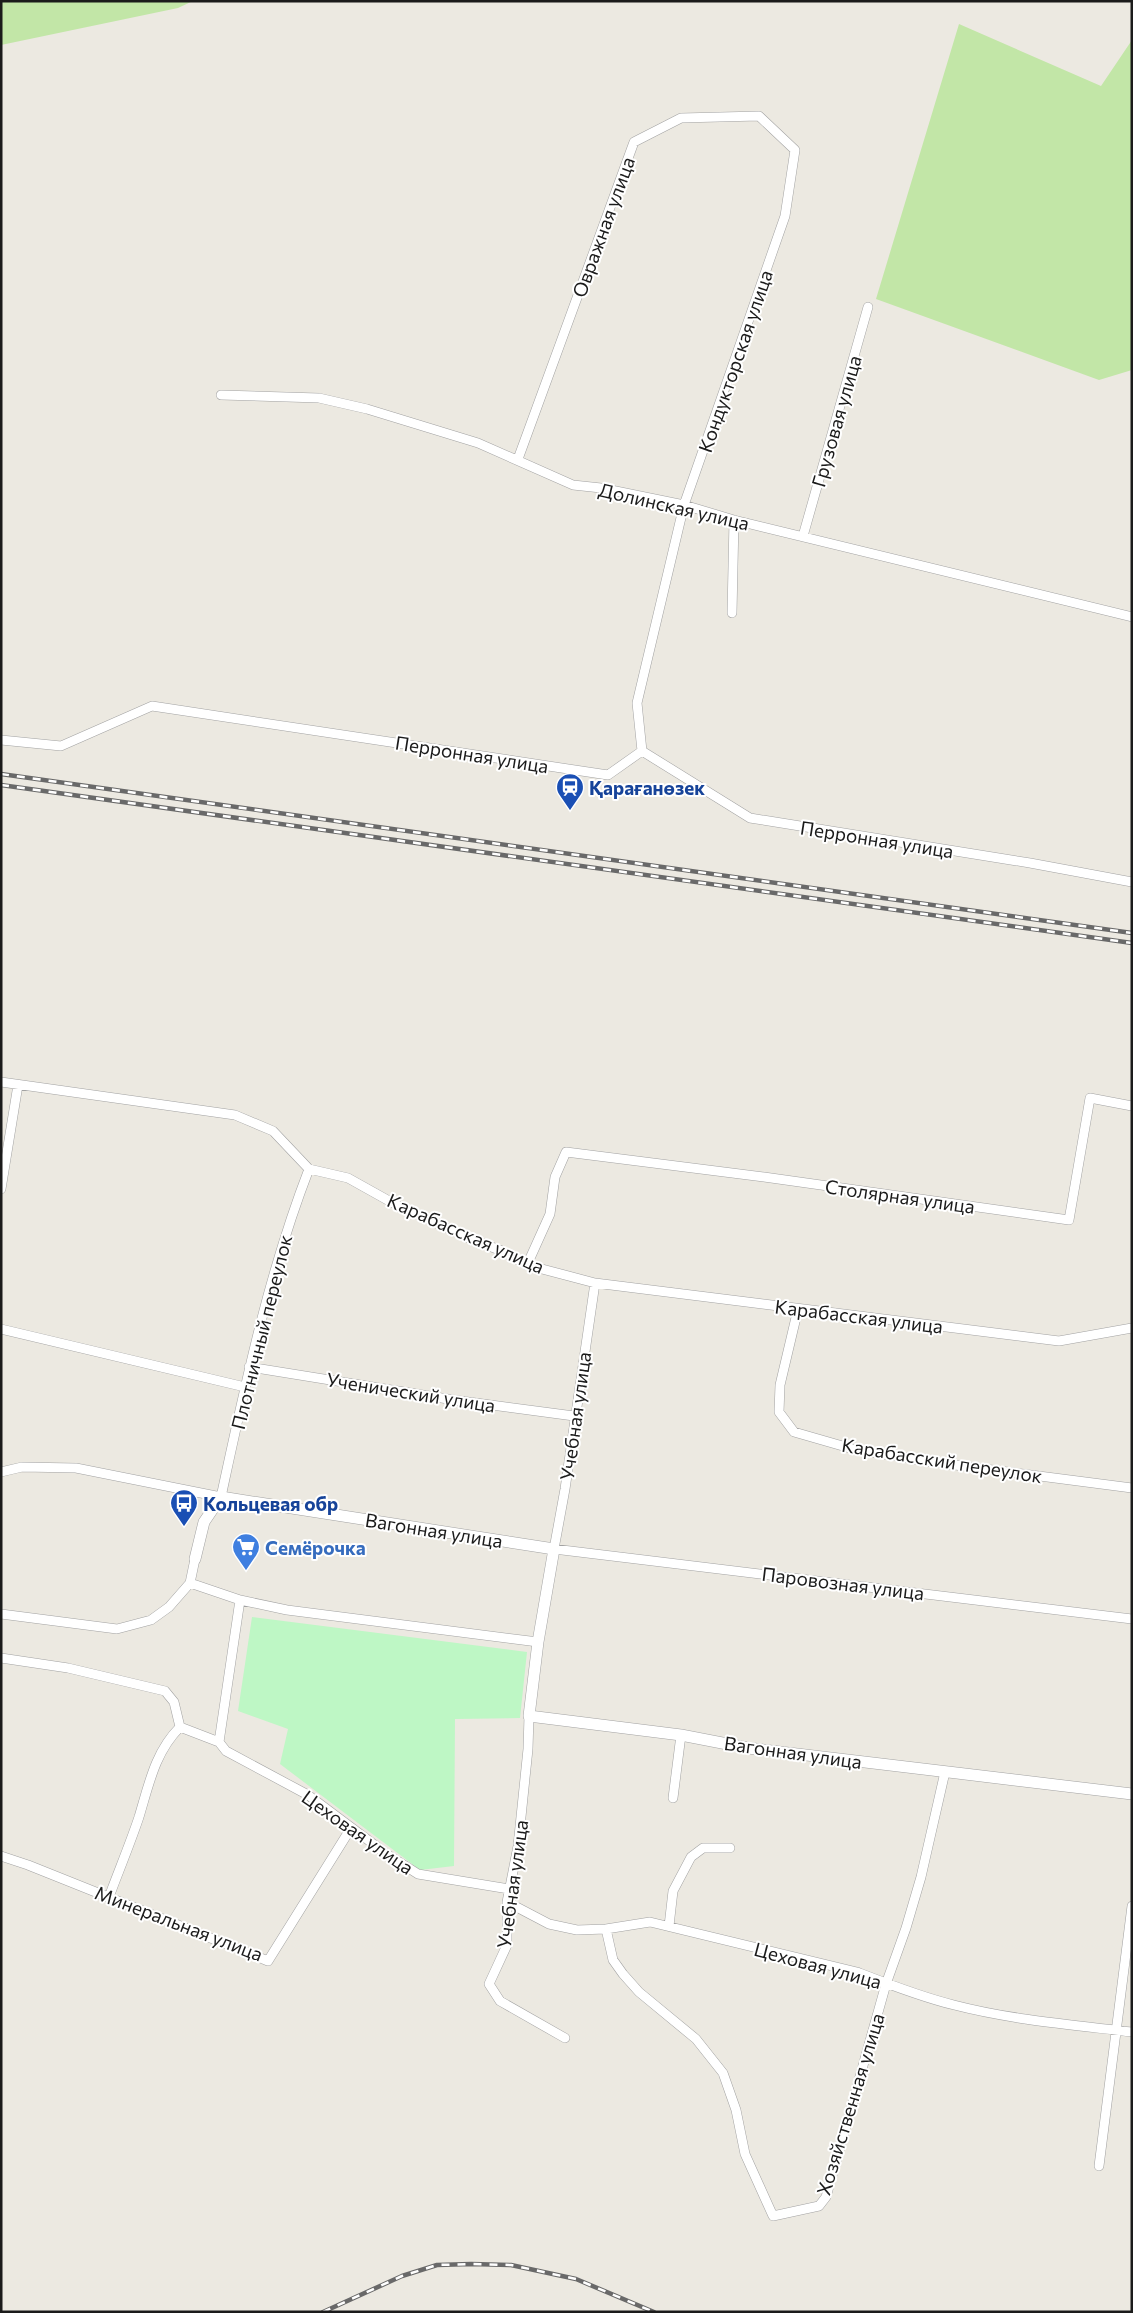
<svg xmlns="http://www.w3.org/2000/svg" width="1133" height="2313" font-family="Commissioner,sans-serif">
  <rect width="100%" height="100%" fill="#ece9e1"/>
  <path fill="#c2e6a7" d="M1 1H193L178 8 1 45Z
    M959 24 1101 86 1132 40V370L1099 380 876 299Z"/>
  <path fill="#bef7c5" d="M252 1617 527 1652 520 1718 455 1719 454 1866 420 1870 280 1764 288 1729 238 1711Z"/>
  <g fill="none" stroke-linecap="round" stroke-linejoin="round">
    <g stroke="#a2a2a2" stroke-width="10">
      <path id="minor" d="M221 395 319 398 367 409 478 443 573 485 601 488 684 505 734 520 1132 617
        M518 459 634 142 681 118 759 116 795 150 785 216 684 505 637 703 642 751
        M803 536 868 307
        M732 613 734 520
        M1 740 61 746 152 706 608 775 642 751
        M642 751 750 818 1030 863 1132 882
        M1 1082 235 1115 273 1131 309 1169 348 1178 391 1202 466 1237 502 1251 527 1265 595 1283 1059 1341 1132 1328
        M1 1189 18 1085
        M527 1265 550 1214 555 1177 566 1152 764 1177 1069 1220 1090 1098 1132 1106
        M595 1283 565 1489 554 1549 1132 1619
        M798 1309 780 1385 779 1412 794 1432 853 1449 932 1462 1132 1488
        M1 1329 245 1387
        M249 1367 454 1400 574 1416
        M1 1472 22 1467 76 1468 221 1497C245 1386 268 1275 309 1169
        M190 1583 240 1600 287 1610 538 1642
        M1 1614 117 1629 151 1620 169 1607 190 1583 195 1559
        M1 1658 68 1668 165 1691 174 1702 180 1727
        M529 1716 528 1749 518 1846 507 1902V1945L489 1984 500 2001 565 2038
        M219 1742 226 1751 308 1795 388 1855 418 1874 509 1889
        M219 1742 240 1600
        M673 1798 681 1735
        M1 1856 28 1865 268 1961 351 1828
        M109 1897C119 1870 130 1844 139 1817 149 1784 155 1752 180 1727L219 1742
        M507 1902 549 1924 577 1930 606 1929 650 1922 857 1972C888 1984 921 1997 954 2005 1012 2020 1073 2025 1132 2032
        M669 1926 673 1891 691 1857 703 1848H730
        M606 1929 613 1960 623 1974 639 1992 696 2039 723 2073 736 2110 745 2154 773 2216 819 2206 826 2197 886 1984 906 1928 921 1877 945 1772
        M1099 2166 1132 1906"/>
    </g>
    <g stroke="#a2a2a2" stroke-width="12">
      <path id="tertiary" d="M195 1559 204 1522 221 1497 554 1549 538 1642 529 1716 681 1735 748 1748 1132 1794"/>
    </g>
    <use href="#minor" stroke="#fff" stroke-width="9"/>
    <use href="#tertiary" stroke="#fff" stroke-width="11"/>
    <g stroke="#696969" stroke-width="4.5">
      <path id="rail" d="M1 774 1132 933
        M1 785 1132 943
        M323 2312 402 2276 437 2265 471 2264 511 2265 576 2279 654 2312"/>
    </g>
    <use href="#rail" stroke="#fff" stroke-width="2.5" stroke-dasharray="8" stroke-linecap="butt"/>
  </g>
  <defs>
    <g id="station-pin" transform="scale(1.4375)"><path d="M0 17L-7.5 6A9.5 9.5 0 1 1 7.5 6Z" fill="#1a4fb4" stroke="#fff"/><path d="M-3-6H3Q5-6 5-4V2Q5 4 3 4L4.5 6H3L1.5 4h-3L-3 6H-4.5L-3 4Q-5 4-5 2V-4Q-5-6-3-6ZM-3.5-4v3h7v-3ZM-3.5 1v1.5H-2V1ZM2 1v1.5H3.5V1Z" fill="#fff"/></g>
    <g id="bus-pin" transform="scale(1.4375)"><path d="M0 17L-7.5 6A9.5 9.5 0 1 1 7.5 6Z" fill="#1a4fb4" stroke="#fff"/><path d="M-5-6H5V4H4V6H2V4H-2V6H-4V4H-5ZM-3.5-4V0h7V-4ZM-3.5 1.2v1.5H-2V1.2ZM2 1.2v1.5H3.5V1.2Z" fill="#fff"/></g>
    <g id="supermarket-pin" transform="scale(1.4375)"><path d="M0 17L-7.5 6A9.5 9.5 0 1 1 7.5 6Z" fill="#3f7fe0" stroke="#fff"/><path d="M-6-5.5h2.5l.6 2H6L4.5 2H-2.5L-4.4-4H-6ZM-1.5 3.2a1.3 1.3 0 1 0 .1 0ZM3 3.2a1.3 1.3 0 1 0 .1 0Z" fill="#fff"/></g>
  </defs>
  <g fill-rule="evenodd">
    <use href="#station-pin" x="570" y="787"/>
    <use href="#bus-pin" x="184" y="1503"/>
    <use href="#supermarket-pin" x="246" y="1547"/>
  </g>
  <g text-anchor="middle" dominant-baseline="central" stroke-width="4" stroke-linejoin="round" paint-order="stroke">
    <g font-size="19" fill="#1b1b1b" stroke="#fff">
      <text transform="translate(603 227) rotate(-70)">Овражная улица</text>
      <text transform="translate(735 361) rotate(-71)">Кондукторская улица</text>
      <text transform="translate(836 421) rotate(-74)">Грузовая улица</text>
      <text transform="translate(674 506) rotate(13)">Долинская улица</text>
      <text transform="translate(472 754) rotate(9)">Перронная улица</text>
      <text transform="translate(877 839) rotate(9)">Перронная улица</text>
      <text transform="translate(900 1196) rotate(8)">Столярная улица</text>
      <text transform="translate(466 1233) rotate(24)">Карабасская улица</text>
      <text transform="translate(859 1316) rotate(7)">Карабасская улица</text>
      <text transform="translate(261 1332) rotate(-76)">Плотничный переулок</text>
      <text transform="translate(411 1392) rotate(9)">Ученический улица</text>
      <text transform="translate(575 1416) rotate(-82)">Учебная улица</text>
      <text transform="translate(942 1460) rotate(9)">Карабасский переулок</text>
      <text transform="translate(434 1530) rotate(9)">Вагонная улица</text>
      <text transform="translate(843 1583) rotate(7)">Паровозная улица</text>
      <text transform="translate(793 1752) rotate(8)">Вагонная улица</text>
      <text transform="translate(358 1832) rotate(35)">Цеховая улица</text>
      <text transform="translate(512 1884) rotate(-82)">Учебная улица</text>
      <text transform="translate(179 1923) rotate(21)">Минеральная улица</text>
      <text transform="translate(818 1965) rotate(15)">Цеховая улица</text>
      <text transform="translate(850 2104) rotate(-73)">Хозяйственная улица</text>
    </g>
    <g font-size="19" font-weight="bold" fill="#164399" stroke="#fff" text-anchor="start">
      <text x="589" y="787">Қарағанөзек</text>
      <text x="203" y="1503">Кольцевая обр</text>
    </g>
    <g font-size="19" font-weight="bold" fill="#366cbe" stroke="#fff" text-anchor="start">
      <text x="265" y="1547">Семёрочка</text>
    </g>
  </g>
  <rect width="1133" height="2313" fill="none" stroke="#1b1b1b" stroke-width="5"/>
</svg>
